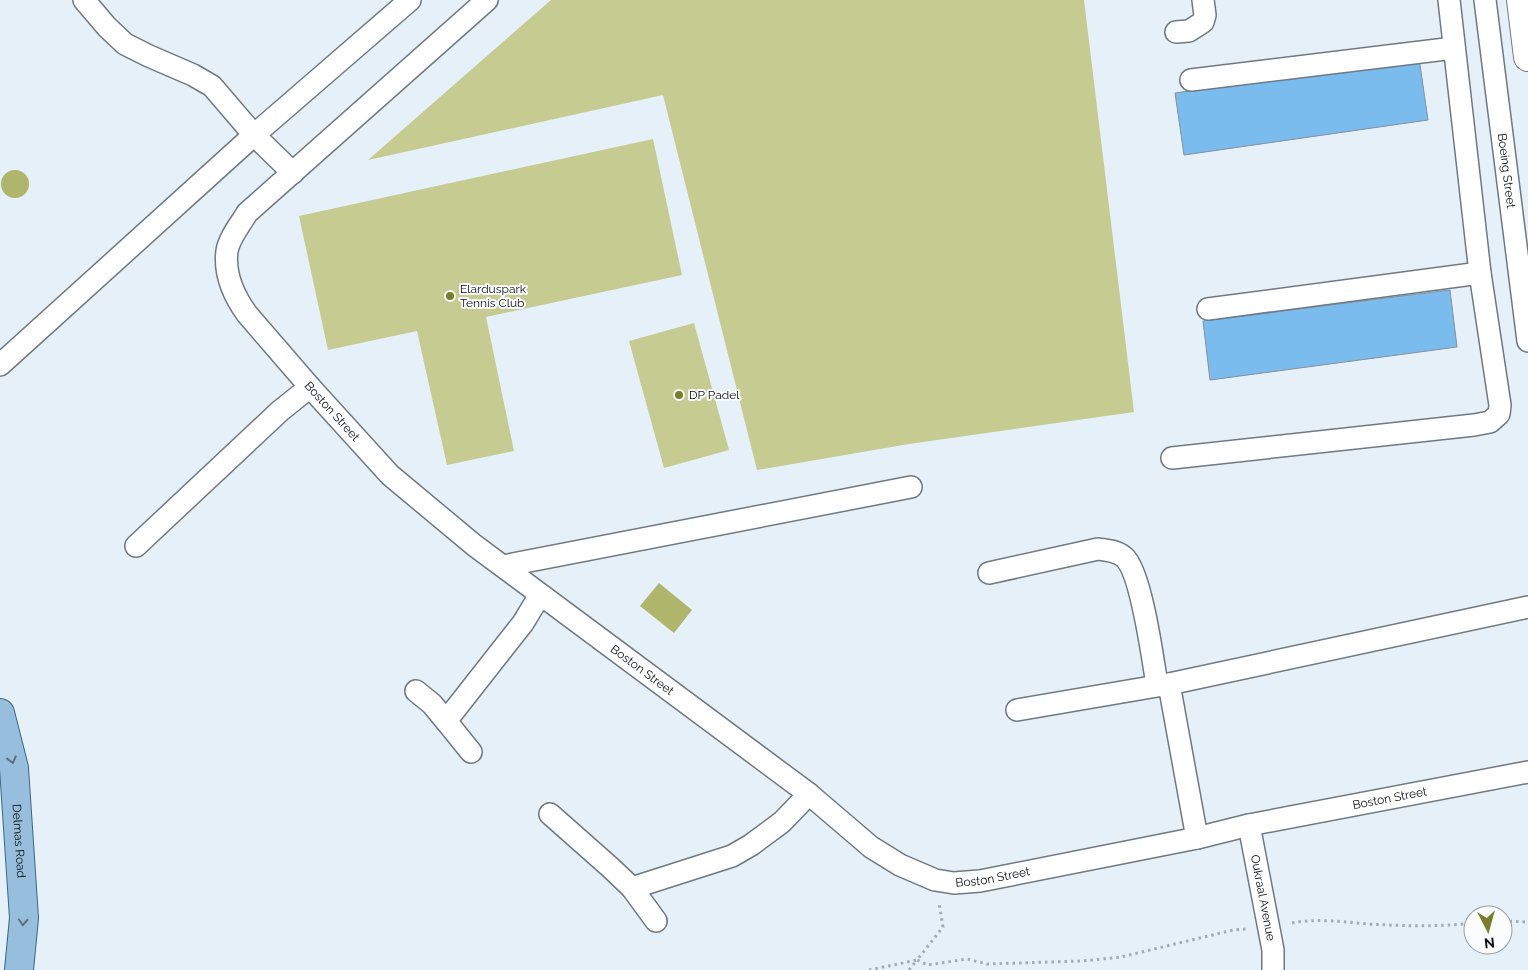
<svg xmlns="http://www.w3.org/2000/svg" width="1528" height="970" font-family="Raleway,sans-serif">
  <rect width="100%" height="100%" fill="#e5f0f9"/>
  <path fill="#c6cb91" d="M551 0H1084L1134 412 909 444 757 470 663 95 368 160Z
    M653 139 682 275 486 317 514 451 447 465 417 331 328 350 299 216Z
    M694 323 729 450 664 468 629 341Z"/>
  <path fill="#afb56a" d="M1 184a14 14 0 1 1 28 0a14 14 0 1 1-28 0Z
    M659 583 692 610 674 633 640 606Z"/>
  <path fill="#79bced" stroke="#859098" d="M1419 58 1428 120 1184 155 1175 93Z
    M1450 290 1457 347 1210 380 1203 321Z"/>
  <g fill="none" stroke-linecap="round" stroke-linejoin="round">
    <g stroke="#6f7982" stroke-width="24">
      <g id="minor">
        <path d="M84 0 107 27 125 44 149 56 193 75 212 86 254 135 293 173"/>
        <path id="s1" d="M487 0 247 213C240 225 229 238 227 251 224 274 234 296 247 314L310 387 390 475 474 545 809 794 871 847 900 865 935 880 954 883 980 881 1197 838 1249 825 1528 772"/>
        <path id="s2" d="M1485 0 1528 341"/>
        <path d="M1176 32 1189 31 1203 22 1205 15 1203 0"/>
        <path d="M1191 80 1454 48"/>
        <path d="M1208 309 1480 273"/>
        <path d="M0 365 254 135 410 0"/>
        <path d="M1172 458 1474 425 1490 422 1499 414 1500 405 1480 273 1449 0"/>
        <path d="M136 546 280 411 310 387"/>
        <path d="M503 566 911 487"/>
        <path d="M989 573 1098 549C1107 550 1117 551 1124 557 1141 571 1153 660 1157 685"/>
        <path d="M1169 684 1528 607"/>
        <path d="M416 691 432 704 446 721"/>
        <path d="M1017 710 1169 684 1197 838"/>
        <path d="M471 752 446 721 523 623 540 595"/>
        <path d="M550 814 611 868 632 888 656 921"/>
        <path id="s3" d="M1249 825 1273 950V970"/>
        <path d="M632 888 732 856 751 845 782 822 809 794"/>
      </g>
    </g>
    <g stroke="#6f7982" stroke-width="30">
      <path id="secondary" d="M1521 0 1528 57"/>
    </g>
    <g stroke="#396788" stroke-width="30">
      <g id="primary">
        <path id="s4" d="M0 713 14 768 24 918 19 970"/>
      </g>
    </g>
    <path stroke="#a3acb3" stroke-width="3" stroke-dasharray="2.5 4" stroke-linecap="butt" d="M1503 921 1528 922
      M1292 923C1317 918 1343 922 1369 924 1403 926 1439 927 1473 923
      M869 970 917 960 943 927 939 903
      M909 970 917 960 928 965 967 959 987 964 1082 961 1121 957 1233 930 1246 929"/>
    <use href="#minor" stroke="#fff" stroke-width="21"/>
    <use href="#secondary" stroke="#fff" stroke-width="28"/>
    <use href="#primary" stroke="#97bfdd" stroke-width="28"/>
  </g>
  <defs><path id="oneway-chevron" d="M-2-3.5L2.5 0L-2 3.5" fill="none" stroke-width="1.6" stroke-linecap="round" stroke-linejoin="round" transform="scale(1.25)"/></defs>
  <g stroke="#597183">
    <use href="#oneway-chevron" transform="translate(12 760) rotate(76)"/>
    <use href="#oneway-chevron" transform="translate(23 922) rotate(93)"/>
  </g>
  <g fill="#797e28" stroke="#fafcfe" stroke-width="2">
    <circle cx="450" cy="296" r="5"/>
    <circle cx="679" cy="395" r="5"/>
  </g>
  <g text-anchor="middle" dominant-baseline="central" stroke-width="4" stroke-linejoin="round" paint-order="stroke">
    <g font-size="12" fill="#0d1114" stroke="#fafcfe">
      <text stroke="none"><textPath href="#s2" startOffset="172">Boeing Street</textPath></text>
      <text stroke="none"><textPath href="#s1" startOffset="561">Boston Street</textPath></text>
      <text stroke="none"><textPath href="#s1" startOffset="966">Boston Street</textPath></text>
      <text stroke="none"><textPath href="#s1" startOffset="1791">Boston Street</textPath></text>
      <text stroke="none"><textPath href="#s4" startOffset="130">Delmas Road</textPath></text>
      <text stroke="none"><textPath href="#s1" startOffset="1386">Boston Street</textPath></text>
      <text stroke="none"><textPath href="#s3" startOffset="74">Oukraal Avenue</textPath></text>
    </g>
    <g font-size="12" fill="#0d1114" stroke="#fafcfe" text-anchor="start">
      <text x="460" y="289">Elarduspark<tspan x="460" dy="14">Tennis Club</tspan></text>
      <text x="689" y="395">DP Padel</text>
    </g>
  </g>
  <g transform="translate(1488 930) rotate(174)"><circle r="24" fill="#fafcfe" stroke="#9b9ea0"/>
  <path d="M0-4L9 19L0 12L-9 19Z" fill="#797e28"/>
  <text y="-8" font-size="14" font-weight="bold" text-anchor="middle" fill="#0d1114">N</text>
  </g>
</svg>
